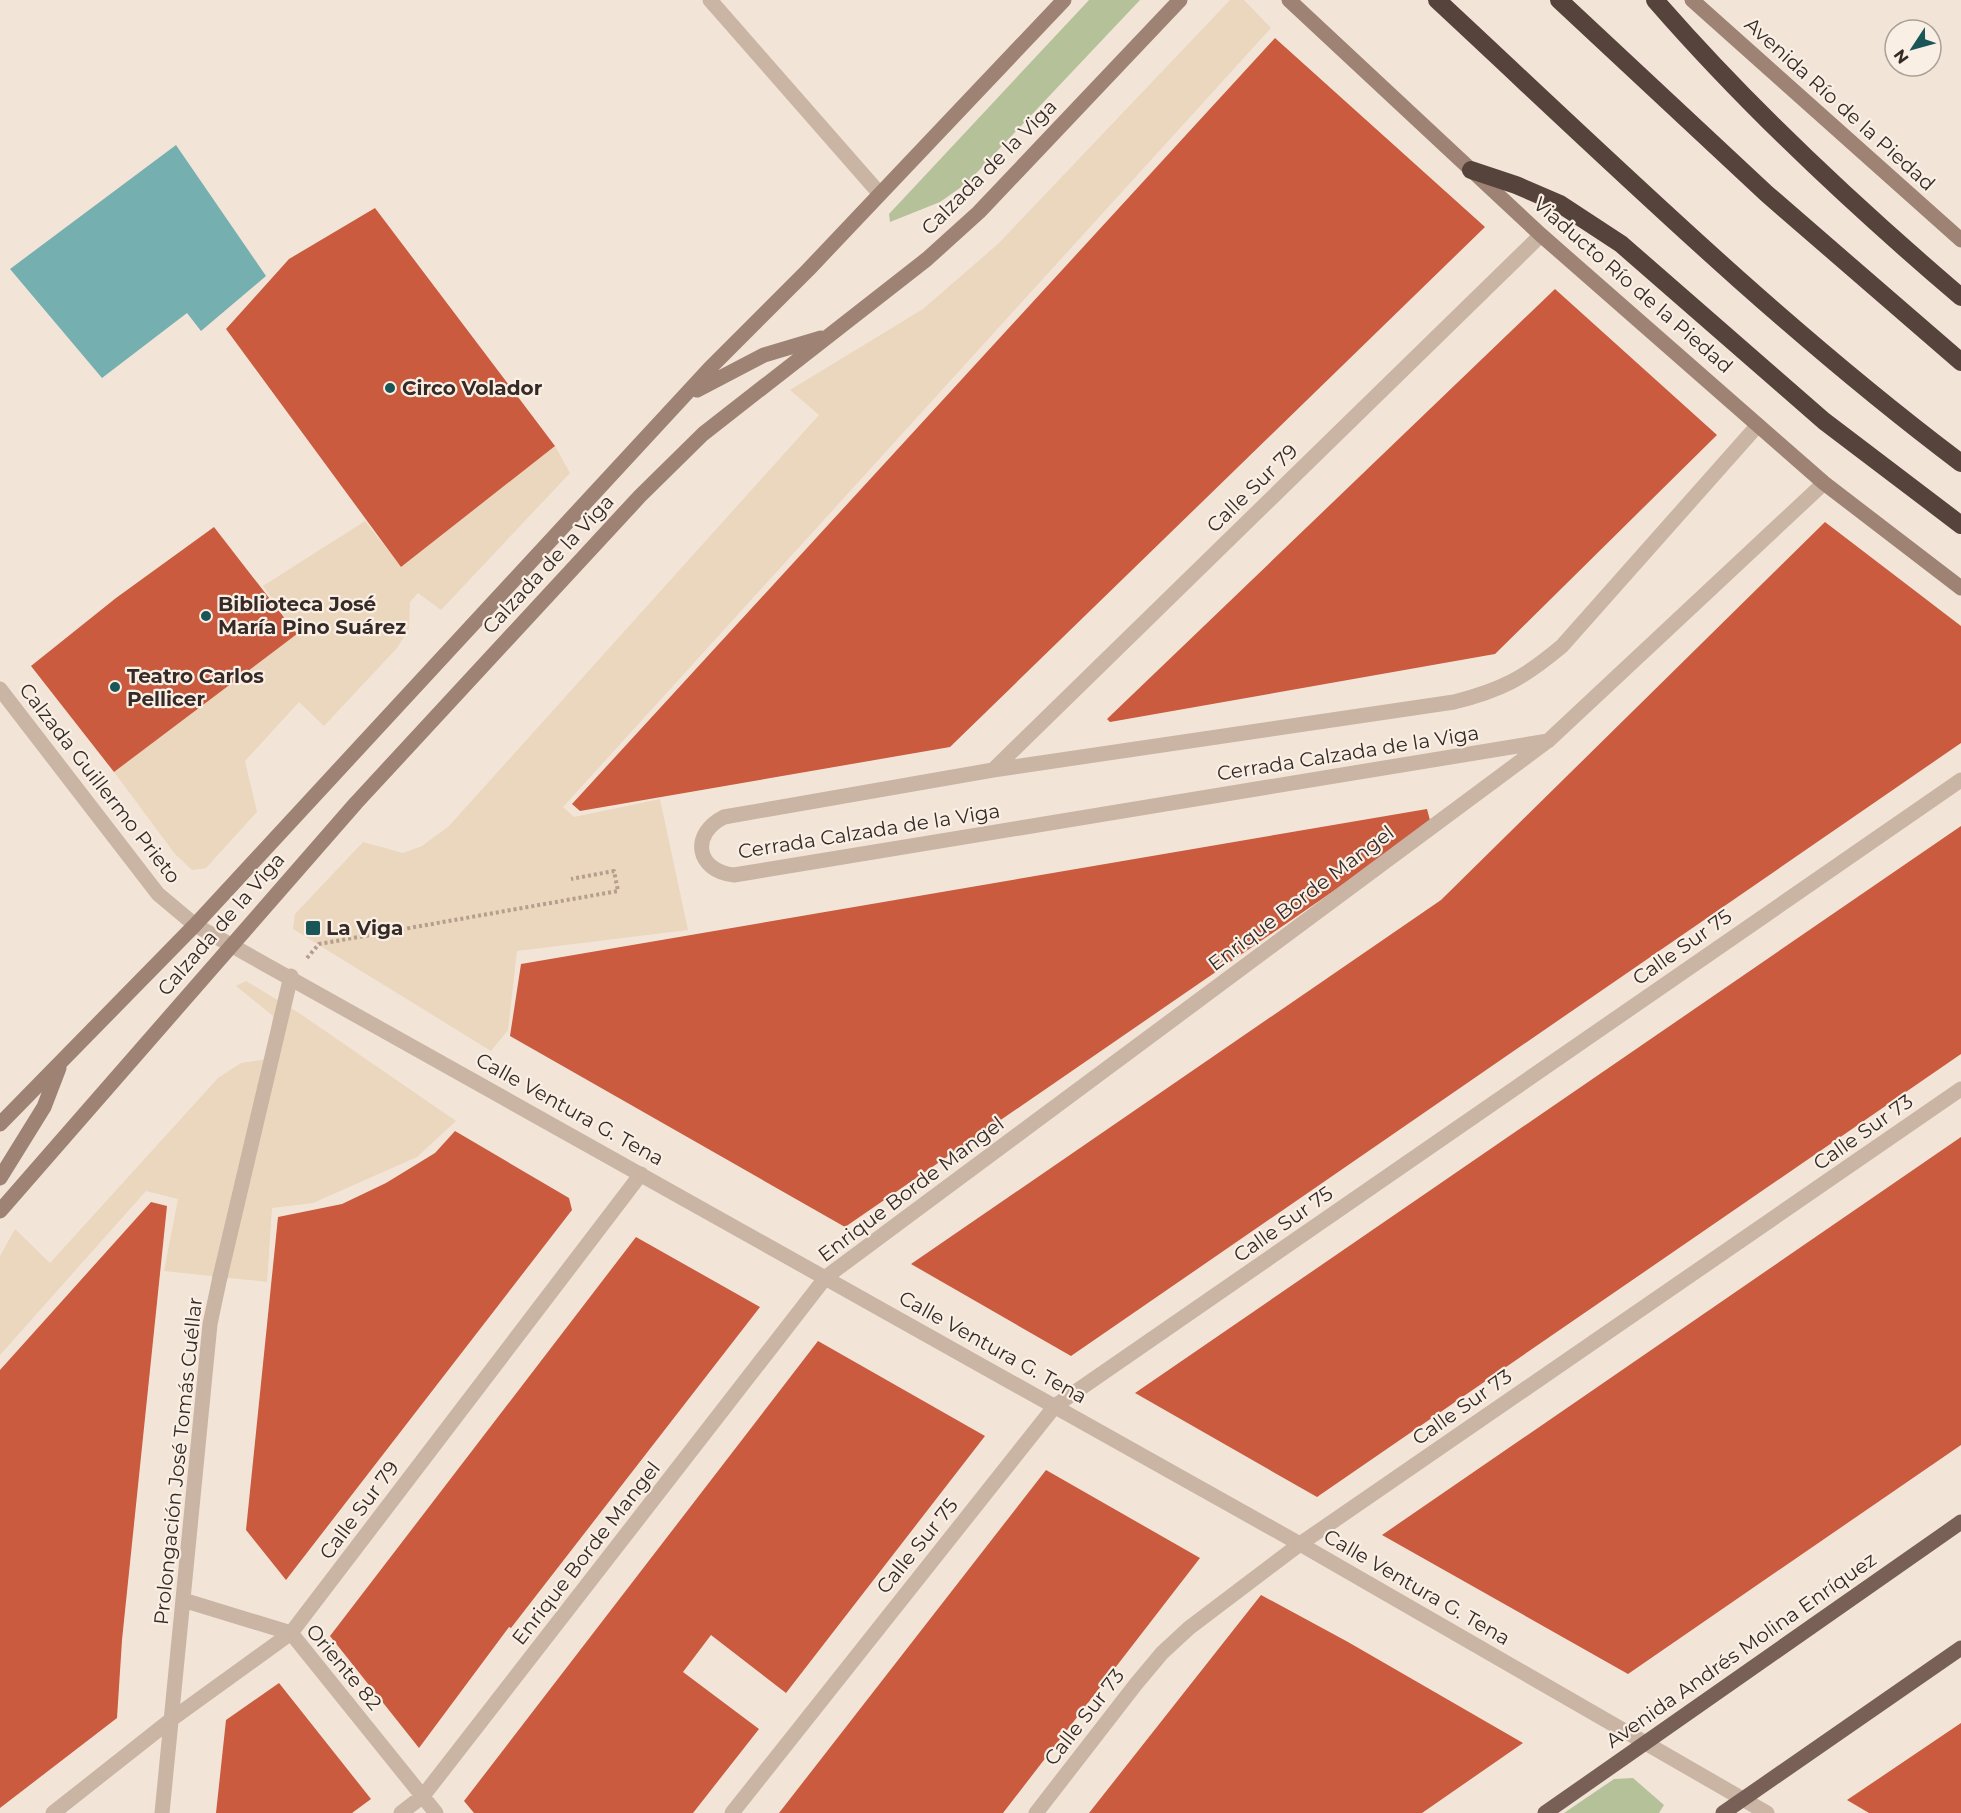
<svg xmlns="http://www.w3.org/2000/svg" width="1961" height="1813" font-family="Montserrat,sans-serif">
  <rect width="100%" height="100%" fill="#f2e5d8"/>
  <path fill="#b5c198" d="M1089 0H1140L967 183 940 202 890 222 889 214Z
    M1633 1778 1664 1805 1659 1813H1564L1614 1779Z"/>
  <path fill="#ebd6be" d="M1230 0H1244L1271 28 563 807 574 817 660 799 688 930 517 951 508 1030 491 1051 293 929 295 914 363 842 403 853 422 846 449 826 819 415 790 390 923 309 999 243Z
    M555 446 570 473 441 610 418 593 410 602 409 629 397 648 324 726 299 702 245 761 257 812 206 868 192 870 175 854 114 772 297 634 263 586 365 521 401 567Z
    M246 981 299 1013 456 1121 417 1157 313 1203 272 1208 267 1282 164 1271 178 1199 146 1191 0 1355V1256L15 1229 50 1263 218 1078 241 1063 267 1059 273 1016 236 986Z"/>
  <path fill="#76afb0" d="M176 145 266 276 201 331 187 313 102 378 10 269Z"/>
  <path fill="#ca5b3e" d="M1275 38 1485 227 950 747 580 811 572 804Z
    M375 208 555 446 401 567 226 329 289 259Z
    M1555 289 1717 435 1495 654 1110 722 1107 719Z
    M1825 522 1961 626V743L1071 1356 911 1264 1441 900Z
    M214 527 297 634 114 772 31 666 116 598Z
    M1427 809 1431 824 845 1227 510 1036 521 964Z
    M1961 826V1054L1317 1497 1135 1393Z
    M455 1131 569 1198 572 1210 286 1580 246 1530 278 1217 342 1204 386 1183 435 1153Z
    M1961 1137V1445L1747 1592 1628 1674 1382 1535Z
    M151 1202 167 1206 122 1640 117 1718 0 1808V1370Z
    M636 1237 760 1307 511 1628 509 1627 419 1748 330 1636Z
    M818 1341 985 1436 786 1693 711 1635 683 1672 759 1729 693 1813H474L464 1801Z
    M1046 1470 1200 1558 1003 1813H779Z
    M1261 1595 1348 1642 1523 1743 1422 1813H1089Z
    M279 1683 371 1799 352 1813H216L226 1720Z
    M1961 1723V1813H1869L1847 1800Z"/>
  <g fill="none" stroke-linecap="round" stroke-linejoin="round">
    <path stroke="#b69e8e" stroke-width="4" stroke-dasharray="3 3" stroke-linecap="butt" d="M307 958 319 944 618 891 614 871 571 879"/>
    <path stroke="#cab4a4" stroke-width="15" d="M220 1277 291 976"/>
    <path stroke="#cab4a4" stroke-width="15" d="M710 0 880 194
      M1758 425 1562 646C1524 678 1502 690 1454 702L993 770 724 817C690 834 696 871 734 875L1548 741 1824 483
      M993 770 1541 235
      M183 1600 291 1633 436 1813
      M53 1813 172 1719 291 1633 641 1174
      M162 1813 210 1324 220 1277
      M401 1813 423 1796 826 1277 1545 743
      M732 1813 1055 1406 1961 780
      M1036 1813 1136 1684 1162 1653 1189 1628 1300 1544 1961 1089"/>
    <path stroke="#cab4a4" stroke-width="15" d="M0 689 158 894 195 925 1300 1544 1767 1813"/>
    <path stroke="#9e8375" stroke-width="15" d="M1289 0 1541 235 1824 483 1961 588
      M1692 0 1961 240
      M697 390 764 355 821 338
      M0 1124 195 925 710 368 808 270 1064 0
      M0 1178 44 1107 59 1068
      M0 1211 356 803 640 496 703 434 927 259 979 212 1180 0"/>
    <path stroke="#786056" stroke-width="15" d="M1545 1813 1961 1522
      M1723 1813 1961 1648"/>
    <path stroke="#56443c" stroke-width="18" d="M1437 0C1607 158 1775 323 1961 463
      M1559 0 1767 194 1961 362
      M1655 0C1748 107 1853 205 1961 297
      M1471 170 1516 185 1560 204 1621 244 1824 421 1961 525"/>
  </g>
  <g fill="#1a5658" stroke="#faefe4" stroke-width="2">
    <circle cx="390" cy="388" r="6"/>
    <circle cx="206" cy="616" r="6"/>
    <circle cx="115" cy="687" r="6"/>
    <rect x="305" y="920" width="16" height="16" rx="3"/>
  </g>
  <g text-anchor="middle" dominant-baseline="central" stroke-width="4.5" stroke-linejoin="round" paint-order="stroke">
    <g font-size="20" fill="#352a26" stroke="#faefe4">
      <text transform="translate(1840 104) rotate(42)">Avenida Río de la Piedad</text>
      <text transform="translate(989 167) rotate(-45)">Calzada de la Viga</text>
      <text transform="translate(1633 285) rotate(41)">Viaducto Río de la Piedad</text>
      <text transform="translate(1252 488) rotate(-44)">Calle Sur 79</text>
      <text transform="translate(548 564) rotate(-47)">Calzada de la Viga</text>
      <text transform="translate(1348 753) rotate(-9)">Cerrada Calzada de la Viga</text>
      <text transform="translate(100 783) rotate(52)">Calzada Guillermo Prieto</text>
      <text transform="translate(869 831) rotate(-9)">Cerrada Calzada de la Viga</text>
      <text transform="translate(1301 898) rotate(-37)">Enrique Borde Mangel</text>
      <text transform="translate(221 924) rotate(-49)">Calzada de la Viga</text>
      <text transform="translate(1682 947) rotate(-35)">Calle Sur 75</text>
      <text transform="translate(570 1109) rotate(29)">Calle Ventura G. Tena</text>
      <text transform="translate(1863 1132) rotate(-35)">Calle Sur 73</text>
      <text transform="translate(911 1189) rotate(-37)">Enrique Borde Mangel</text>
      <text transform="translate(1283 1224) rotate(-35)">Calle Sur 75</text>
      <text transform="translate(993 1347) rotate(29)">Calle Ventura G. Tena</text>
      <text transform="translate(1462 1407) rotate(-35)">Calle Sur 73</text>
      <text transform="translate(178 1461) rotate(-84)">Prolongación José Tomás Cuéllar</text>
      <text transform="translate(359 1510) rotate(-53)">Calle Sur 79</text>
      <text transform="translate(917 1546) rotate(-51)">Calle Sur 75</text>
      <text transform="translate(586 1553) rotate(-52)">Enrique Borde Mangel</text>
      <text transform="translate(1417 1587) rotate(30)">Calle Ventura G. Tena</text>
      <text transform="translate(1741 1650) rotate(-35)">Avenida Andrés Molina Enríquez</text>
      <text transform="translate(344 1667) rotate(50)">Oriente 82</text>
      <text transform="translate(1084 1717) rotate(-52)">Calle Sur 73</text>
    </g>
    <g font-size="20" font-weight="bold" fill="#352a26" stroke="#faefe4" text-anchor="start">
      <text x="402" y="388">Circo Volador</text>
      <text x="218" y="604">Biblioteca José<tspan x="218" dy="23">María Pino Suárez</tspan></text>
      <text x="127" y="676">Teatro Carlos<tspan x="127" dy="23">Pellicer</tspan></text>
      <text x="326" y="928">La Viga</text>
    </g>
  </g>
  <g transform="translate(1913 48) rotate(234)"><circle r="28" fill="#faefe4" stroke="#aba098" stroke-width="1.5"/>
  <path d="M0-4.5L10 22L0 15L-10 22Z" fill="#1a5658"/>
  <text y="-9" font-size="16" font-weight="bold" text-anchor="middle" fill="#352a26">N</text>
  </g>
</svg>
